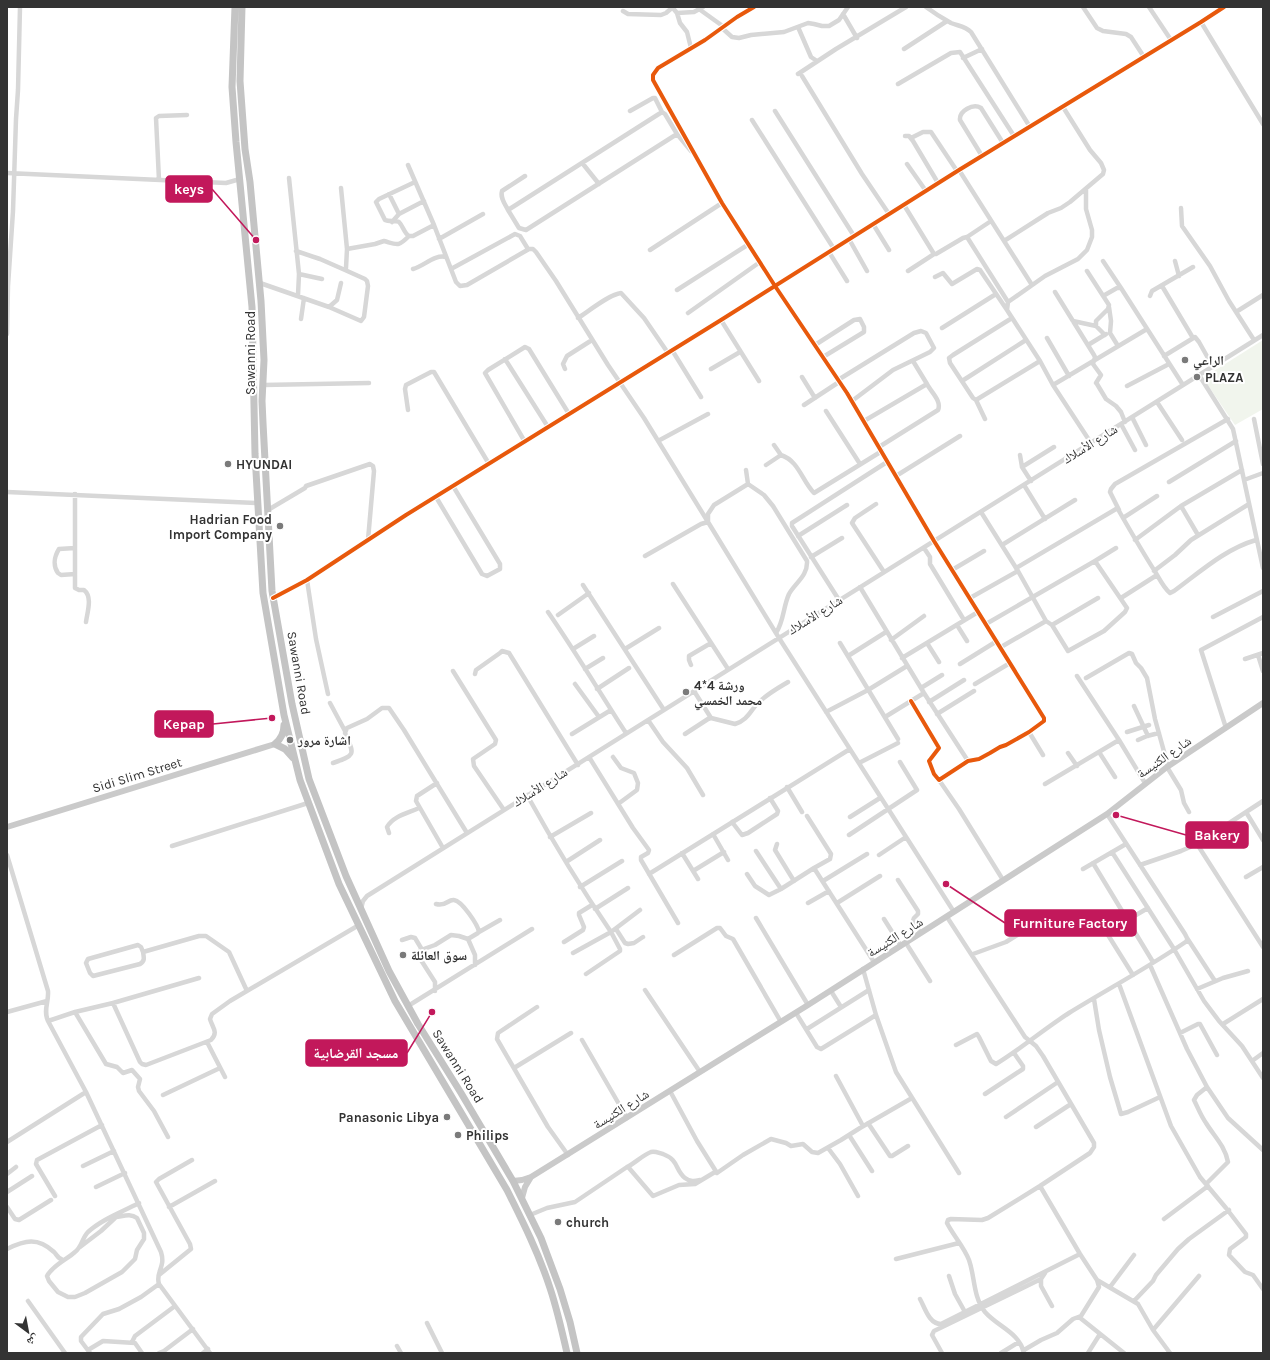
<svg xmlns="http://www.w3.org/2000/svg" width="1270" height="1360" font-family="Karla,'Noto Naskh Arabic',sans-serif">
  <rect width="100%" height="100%" fill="#fff"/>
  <path fill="#f1f5ed" d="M1263 340V409L1235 425 1203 378Z"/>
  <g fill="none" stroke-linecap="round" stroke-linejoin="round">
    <path stroke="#d7d7d7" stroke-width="4.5" d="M672 7 677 13 680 23 687 32 691 48
      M754 7 737 17 705 40 658 68 653 75V80L722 203 775 286 847 393 934 541 1044 718V721L1029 732 1006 745 1000 747 990 753 979 759 968 761 939 780 934 774 929 761 939 748 911 701
      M926 7C934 13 942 18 951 23 958 26 965 26 971 32L1030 127
      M1083 7 1097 28 1103 31 1126 34 1131 37 1144 57
      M1149 7 1171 40
      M699 9 724 27
      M623 11 628 14 661 15 666 13 673 7
      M677 13 694 12 703 7
      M843 14 857 38
      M1201 22 1263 124
      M798 27 811 57 817 61
      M722 28 732 37 739 38 751 35 784 32 808 23 814 24 822 26H829L839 20 848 7
      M904 49 947 21
      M963 58 982 49
      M798 74 836 49 906 7
      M802 76 862 174 889 214
      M898 84 951 53 960 52 1014 136
      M630 111 653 98H655L662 112
      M775 111 854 236
      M752 120 834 249
      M677 134 526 230 519 228 508 210 662 112 665 114 677 134 691 151
      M905 136H909L913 141 938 183
      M911 138 923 132H931L957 171
      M982 156 960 120C959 111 973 103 981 108L1003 143
      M583 164 599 184
      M907 164 926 191
      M408 165 434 225 456 282 460 286 467 285 529 249H533L536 252 556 281 608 365 644 418 708 522 701 524 645 556
      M959 170 1032 285
      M7 173 226 183 240 179
      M289 178 299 274 298 295
      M159 180 156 118 159 116 187 115
      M415 182 379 199 376 202 385 220C389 222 396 220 399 222 403 226 404 233 409 236H413L434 225
      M1086 190V209L1092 230V237L1087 250 1078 259 1045 276 1008 302 1007 310 1040 361 1053 385 1091 443
      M389 194 399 214
      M904 205 934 254H936L963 238 967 237 991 221
      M1181 208 1182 226 1210 266 1229 301 1254 340
      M508 210C505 204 500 198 502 191L525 176
      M392 222 399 214 424 201
      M873 224 889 250
      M967 237 1008 302
      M439 239 483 214
      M849 239 867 271
      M1004 241 1048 213 1061 208 1070 202 1103 174 1104 170 1101 163 1090 150 1063 107
      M347 249 375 244 384 241C398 245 398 247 409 236
      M650 250 722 203
      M296 251 320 259 345 270 346 268 347 249 341 188
      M829 252 847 281
      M1103 261 1121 288
      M1175 261 1179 276
      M413 269C424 266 435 254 446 257
      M451 269 515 234 520 236 528 249
      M908 271 934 254
      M1087 271 1109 305 1108 309 1096 321V326
      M299 274 322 279
      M935 277 943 273 952 284 977 269 980 270 1007 310
      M260 283 329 307 337 300 341 283
      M1162 286 1193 338
      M677 290 749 244
      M1055 292 1094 355 1095 357 1093 364 1101 375 1096 383 1097 384 1106 399 1116 406 1121 412 1125 422
      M1103 296 1117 288H1121L1183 385
      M1150 296 1152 291 1193 267
      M329 307 361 321 364 317 368 286 367 281 365 279 345 270
      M1109 307 1111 321 1110 333 1118 346
      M1236 312 1263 295
      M688 313 760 262
      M578 318C589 311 610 294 621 293L644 318 668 353
      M1012 318 953 355 949 358 950 363 973 398 976 400 1040 361
      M301 319 304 298
      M721 320 759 381
      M1073 321 1096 326 1105 335
      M942 328 996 294
      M7 334 8 286 13 211 16 119 18 90 20 7
      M1047 338 1069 376
      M815 345 854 320 860 319 864 327V332L823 357
      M1088 345 1106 334
      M672 350 701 397
      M1164 356 1195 337 1199 342 1213 367
      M505 359 548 427
      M913 361 927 384
      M565 369 563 364 567 356 592 340
      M711 369 740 352
      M1199 375 1233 429 1263 568
      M802 377 815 398
      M838 380 914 333 921 331 926 333 934 348 930 352 893 370 852 401
      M962 381 1026 340
      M263 385 369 383
      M1053 385 1147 329
      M1127 386 1169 364
      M976 400 985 419
      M1157 402 1182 440
      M804 405 839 382
      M408 410 405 389 406 385 431 372H434L489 464
      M826 411 860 464
      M1132 417 1146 445
      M1254 419 1263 464
      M864 421 927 384C931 392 942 401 938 410L879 447
      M1121 424 1135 450
      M658 441 708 414
      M525 442 485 373 488 370 525 347 529 349 569 414
      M774 445 781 455
      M1020 455 1022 467 1031 481
      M766 465 781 455C799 461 802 481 814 493L882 451
      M1022 467 1054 447
      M746 470 748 484 764 495 773 506 807 561C808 576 795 583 789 594 783 607 784 621 776 633
      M896 476 960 436
      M1244 480 1263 473
      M1169 482 1236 441
      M748 484 714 505 708 514V522L779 638 954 912
      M1024 485 1045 519
      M7 492 258 503
      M75 494V588L79 590H84C93 597 87 613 86 622
      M436 497 482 574 487 576 500 569V564L453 486
      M876 504 855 518 852 523 884 572
      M1181 506 1198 535
      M268 510 305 488 306 486 370 464 373 466 374 471 368 540
      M1119 510 1110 492 1111 489 1115 484 1228 419
      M981 512 1018 571 1046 621 1052 625 1068 651 1104 631 1125 612 1127 608 1095 561C1059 582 1022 603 986 624
      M1123 518 1157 496
      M798 536 847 505
      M1135 540 1181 506 1242 470
      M1002 545 1075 500
      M75 548 59 549C54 557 53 566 58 573L61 575 75 574
      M924 548 930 557V564L964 620
      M811 557 842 538
      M1095 561 1116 548
      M1016 568 1116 509H1118L1119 511C1131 532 1143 553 1156 573 1160 580 1164 588 1170 593L1174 591C1200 572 1225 549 1256 540
      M952 570 984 551
      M1154 571 1175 555 1191 540 1249 504
      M307 580 316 639 328 694
      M673 584 728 669
      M583 585 664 710
      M860 587 924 693 968 761
      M273 598 307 580 406 515 721 320 959 170 1201 22 1224 7
      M970 598 1018 571
      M1121 598 1157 575
      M839 600 792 526V523L887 462
      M548 612C575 651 600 693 626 733
      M558 615 589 593
      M1213 617 1263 591
      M957 625 967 641
      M1052 625 1098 598
      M891 640 924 616
      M840 643 898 739
      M927 643 939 662
      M1001 647 1046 621
      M573 649 594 636
      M625 649 659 628
      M1258 655 1263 671
      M848 656 886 632
      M902 658 978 612
      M1245 659 1263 653
      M960 664 997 641
      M691 665 689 660V656L711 643
      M585 669 603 658
      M453 671 496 740 495 744 473 759 474 766 504 810
      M475 674 476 670 500 653 502 651 509 653 578 765
      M1077 676 1119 740 1145 783
      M1086 678 1129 653 1132 654 1136 663 1141 668 1147 678 1155 719 1168 766
      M575 684 599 717
      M975 684 1010 663
      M921 688 942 675
      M597 689 629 668
      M694 691 711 718
      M929 702 964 680
      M330 703 345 731
      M1134 706 1148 736
      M826 712 868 690 907 666
      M937 714 974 691
      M885 717 924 693
      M648 720 663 742 687 768 703 795
      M1226 728 1201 650 1263 617
      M1029 732 1043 755
      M1127 732 1149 725
      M572 734 611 710
      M685 734 708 719 711 718 735 724C748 720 750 711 758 703 767 694 778 688 788 682
      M1138 740 1147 736 1159 733
      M1099 752 1115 777
      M1068 753 1077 766
      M589 757 633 828 649 850 648 853 641 857V860L678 923
      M613 757 621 768 634 773 638 783 637 790 618 804
      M333 763C357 755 354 754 345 733L347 728 367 719 382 708H389L404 730 467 833
      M859 763 898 743
      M1167 767 1181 790 1184 803 1189 812
      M939 780 959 809 1003 880
      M437 783 417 796 416 801 443 848
      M1045 784 1119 740
      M787 787 802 812
      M527 795C553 842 581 888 611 932L640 910
      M1246 812 1263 840
      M807 816 831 854 830 859 814 868 874 962
      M850 817 880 798
      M732 822 742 835 748 833 777 814 778 811 770 798
      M389 833 387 827C393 816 408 813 419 808
      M713 834 728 860
      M849 835 917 790 900 762
      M550 837 591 813
      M777 844 775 850 794 881
      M1197 844 1263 947
      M172 846 308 803
      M756 851 781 889
      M1112 852 1174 949 1204 1001 1219 1021 1242 1046 1263 1078
      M682 853 698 879
      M7 855 48 991C49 1002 43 1010 48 1021L86 1092 161 1252C166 1268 155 1272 159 1284L210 1353
      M879 855 906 837
      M566 862 600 840
      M1093 863 1153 962
      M1140 865 1181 851 1197 844 1263 801
      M1083 869 1126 844
      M693 871 724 852
      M649 874 850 749
      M747 874 755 886 769 895 781 889 814 868
      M1246 877 1263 867
      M898 880 918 911V914L914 918 913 921 921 933
      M823 881 867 854
      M580 887 622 861
      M808 903 829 891
      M837 903 880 876
      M436 904C446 907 448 899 454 900 462 901 478 925 479 932L478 933 468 939 475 955V965
      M361 909 363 901 367 896 1263 335
      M595 909 628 888
      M947 917 1025 1037 1036 1046 1043 1056 1094 1143V1147L1090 1153 1040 1186 988 1218 982 1220 951 1219 948 1220 947 1223C953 1235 964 1247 969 1260 975 1277 973 1297 985 1312 998 1327 1019 1332 1024 1353
      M756 918 808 1005
      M884 919 901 946
      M616 929 625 943 628 944 634 943 643 937
      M479 932 500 920
      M1187 938 1215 981
      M402 940 411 937 415 938 421 948 419 957 435 982V991
      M564 942 583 930 584 927 579 915V913L592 905
      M906 943 930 981
      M421 950 435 945 451 935 459 936 468 939
      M143 952 141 947 138 945 88 959 86 963 90 973 93 976 140 964C145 961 144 958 143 952L199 936H206L229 952 247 991
      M573 953 611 932 620 949V951L586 974
      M973 954 1006 942 1043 919
      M674 955 717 928H720L726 936 733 939 781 1022
      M1150 965 1187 1049 1207 1087 1228 1118 1263 1150
      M863 969 876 1015 896 1072 959 1173
      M1133 975 1108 935 1107 932 1148 908
      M1119 984 1171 1126 1200 1177 1226 1208 1246 1234V1237L1230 1249 1229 1255 1245 1272 1253 1275 1263 1289
      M1197 989 1223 978 1248 971
      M645 990 700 1072
      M831 991 841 1007
      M1094 999 1099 1030 1110 1077 1121 1114 1128 1112 1160 1097
      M113 1003 199 978
      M408 1006 532 929
      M537 1007 498 1033 497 1039 548 1127 568 1155
      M7 1012 47 1001
      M75 1012 106 1064 117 1067 123 1073 132 1070 140 1079 138 1087 139 1091 154 1111 168 1137
      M796 1013 817 1047 821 1049 876 1015
      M48 1021 75 1012 113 1003 140 1062 142 1064 146 1065 211 1040C219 1032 212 1027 210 1019L212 1014 230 1001 359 925
      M1223 1024 1263 999
      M807 1029 869 990
      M1180 1033 1198 1024H1200L1217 1055
      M582 1040 627 1118
      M207 1042 225 1077
      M956 1045 977 1034 979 1037 991 1061 996 1064C1022 1048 1044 1029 1069 1013 1108 989 1149 967 1187 941V938L1185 934 1107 814
      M1252 1061 1263 1053
      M514 1068 571 1033
      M836 1076 863 1126
      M670 1091 697 1141 717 1173 743 1155 771 1139 786 1143 791 1146 803 1144 812 1152 818 1153 841 1140 860 1128 912 1098
      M985 1094 1023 1069V1066L1014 1053
      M163 1095 220 1068
      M1006 1117 1058 1082
      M868 1123 890 1156H892L908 1146
      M1036 1127 1071 1104
      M849 1135 872 1171
      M7 1142 86 1092
      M828 1148 840 1164 858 1196
      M83 1166 114 1151
      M627 1167C635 1163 643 1155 651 1152 655 1151 659 1153 663 1154 679 1160 675 1170 685 1178 690 1182 695 1181 700 1180
      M7 1174 16 1167
      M1206 1184 1228 1162C1225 1146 1214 1136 1206 1123 1201 1116 1198 1108 1194 1100L1197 1095 1207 1087
      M96 1187 125 1173
      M7 1192 32 1176
      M55 1196 36 1164 37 1160 102 1125
      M7 1207 15 1219 19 1220 51 1200
      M169 1207 215 1181
      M530 1215 547 1208 575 1202 627 1167 629 1168 653 1196 679 1185 695 1184 715 1172
      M111 1217C120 1218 129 1212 137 1218L144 1233V1239L137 1250 135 1259 122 1272 85 1293 75 1297H68L58 1292 49 1281 47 1276C53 1265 66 1260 75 1252 82 1247 82 1238 88 1232 102 1219 122 1212 139 1203
      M1164 1219 1208 1186
      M80 1247 101 1231 115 1218
      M7 1249C25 1240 38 1237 54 1252 57 1255 58 1259 63 1260
      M896 1259 959 1243
      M159 1275 191 1249 190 1244 156 1182 159 1179 192 1160
      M949 1276 955 1294 965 1312
      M1041 1279V1286L1052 1306
      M1097 1280 1138 1304 1153 1330 1170 1353
      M1110 1287 1134 1255
      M920 1299C925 1308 929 1324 941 1324L1080 1254
      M28 1301 65 1353
      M1134 1301 1153 1281 1156 1275 1178 1249 1189 1239 1229 1210
      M1079 1317 1124 1353
      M427 1323 442 1353
      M1153 1330 1199 1276
      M132 1342 135 1336 175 1306
      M397 1346 401 1353
      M88 1350 103 1341 135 1343 142 1353
      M1024 1350 1041 1340 1057 1333 1073 1319 1081 1316 1099 1287 1097 1280 1080 1254 1040 1186
      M90 1353 81 1341V1337L103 1314 119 1309 141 1297 159 1284
      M159 1353 164 1351 193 1329
      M203 1353 208 1349
      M942 1353 932 1335 934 1331 1041 1279 1045 1273
      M1001 1353 1019 1342
      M1088 1353 1100 1334"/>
    <path stroke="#cacaca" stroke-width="6" d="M7 827 275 744
      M513 1181 522 1180 531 1177 808 1005 1107 814 1167 767 1263 703
      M522 1198 525 1187 531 1177"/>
    <path stroke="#c4c4c4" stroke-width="7" d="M235 7 232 87 236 142 252 307 255 454 263 593 284 715 300 780 339 884 395 1001 507 1190C523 1222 539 1254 550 1288 557 1309 562 1331 567 1353
      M242 7 240 81 245 149 250 182 261 301 264 360 262 401 263 423 272 591 292 704 309 779 346 876 389 971 418 1024 461 1093 513 1181 541 1238 560 1289 570 1322 577 1353
      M275 744C281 739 284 734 284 725
      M275 744 285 749 293 758"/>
    <g stroke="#fff" stroke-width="6">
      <path id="cycleway" d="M754 7 737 17 705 40 658 68 653 75V80L722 203 775 286 847 393 934 541 1044 718V721L1029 732 1006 745 1000 747 990 753 979 759 968 761 939 780 934 774 929 761 939 748 911 701
        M273 598 307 580 406 515 721 320 959 170 1201 22 1224 7"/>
    </g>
    <use href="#cycleway" stroke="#e8590c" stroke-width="4"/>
  </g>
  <g fill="#7a7a7a" stroke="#fff" stroke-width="1.5">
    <circle cx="1185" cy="360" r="4"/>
    <circle cx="1197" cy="377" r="4"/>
    <circle cx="228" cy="464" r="4"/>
    <circle cx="280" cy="526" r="4"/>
    <circle cx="686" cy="692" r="4"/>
    <circle cx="290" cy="740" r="4"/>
    <circle cx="403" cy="955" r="4"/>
    <circle cx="447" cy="1117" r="4"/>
    <circle cx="458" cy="1135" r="4"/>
    <circle cx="558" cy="1222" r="4"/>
  </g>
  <g text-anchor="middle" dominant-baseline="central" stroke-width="4" stroke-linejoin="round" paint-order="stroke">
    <g font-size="13" fill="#333" stroke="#fff">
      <text transform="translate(250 353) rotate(-90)">Sawanni Road</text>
      <text transform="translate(1090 444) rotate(-32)">شارع الأسلاك</text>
      <text transform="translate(815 615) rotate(-32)">شارع الأسلاك</text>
      <text transform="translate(299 673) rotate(80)">Sawanni Road</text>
      <text transform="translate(1164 757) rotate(-35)">شارع الكنيسة</text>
      <text transform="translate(137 775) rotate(-17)">Sidi Slim Street</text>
      <text transform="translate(540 787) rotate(-32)">شارع الأسلاك</text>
      <text transform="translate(895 937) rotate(-32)">شارع الكنيسة</text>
      <text transform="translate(458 1066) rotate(58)">Sawanni Road</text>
      <text transform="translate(621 1109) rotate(-32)">شارع الكنيسة</text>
    </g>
    <g font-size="13" font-weight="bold" fill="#333" stroke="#fff" text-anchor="start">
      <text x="1193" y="360">الراعي</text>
      <text x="1205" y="377">PLAZA</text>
      <text x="236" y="464">HYUNDAI</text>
      <text x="272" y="519" text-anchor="end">Hadrian Food<tspan x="272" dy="15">Import Company</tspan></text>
      <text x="694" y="685">4*4 ورشة<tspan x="694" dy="15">محمد الخمسي</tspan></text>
      <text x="298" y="740">اشارة مرور</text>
      <text x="411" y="955">سوق العائلة</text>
      <text x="439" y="1117" text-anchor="end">Panasonic Libya</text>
      <text x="466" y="1135">Philips</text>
      <text x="566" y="1222">church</text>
    </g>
  </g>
  <path fill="none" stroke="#c2185b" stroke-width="1.5" d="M256 240L212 189M272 718L213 724M1116 815L1186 835M946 884L1005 923M432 1012L407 1053"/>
  <g fill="#c2185b" stroke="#fff" stroke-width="1.5">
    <circle cx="256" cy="240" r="4"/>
    <circle cx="272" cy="718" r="4"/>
    <circle cx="1116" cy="815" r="4"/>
    <circle cx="946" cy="884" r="4"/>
    <circle cx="432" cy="1012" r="4"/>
  </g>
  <g fill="#c2185b" stroke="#c2185b" stroke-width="1.5">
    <rect x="166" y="176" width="46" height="26" rx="4"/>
    <rect x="155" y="711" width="58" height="26" rx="4"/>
    <rect x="1186" y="822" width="62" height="26" rx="4"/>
    <rect x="1005" y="910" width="131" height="26" rx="4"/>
    <rect x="306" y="1040" width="101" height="26" rx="4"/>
  </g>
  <g font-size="14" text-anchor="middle" font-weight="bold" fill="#fff">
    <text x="189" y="194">keys</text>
    <text x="184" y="729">Kepap</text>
    <text x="1217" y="840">Bakery</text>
    <text x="1070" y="928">Furniture Factory</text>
    <text x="356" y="1058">مسجد القرضابية</text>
  </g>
  <rect width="1270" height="1360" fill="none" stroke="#333333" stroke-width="16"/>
  <g transform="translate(28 1332) rotate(148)" stroke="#ffffff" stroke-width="3" paint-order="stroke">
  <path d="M0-3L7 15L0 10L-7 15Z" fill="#333333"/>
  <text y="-6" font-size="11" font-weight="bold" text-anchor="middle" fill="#333333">ش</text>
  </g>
</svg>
